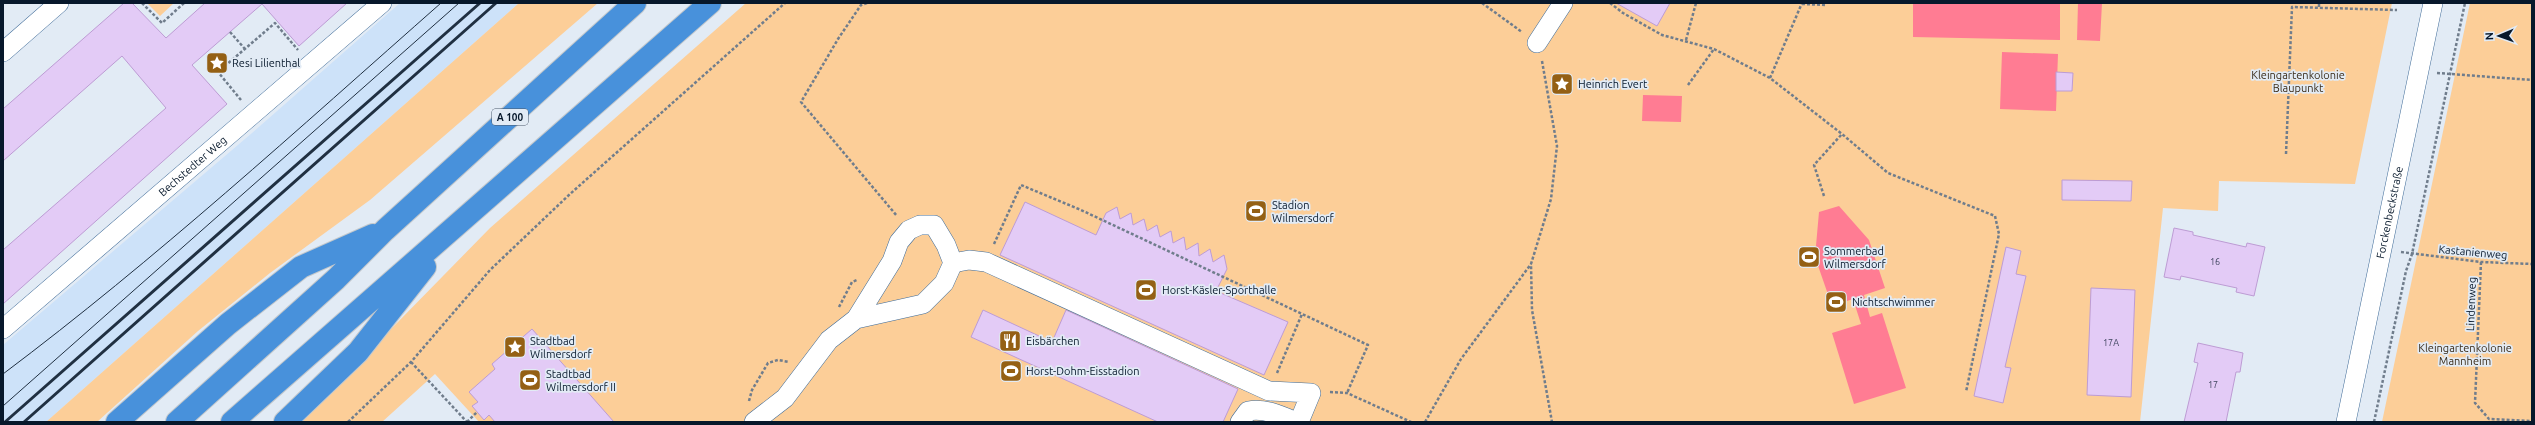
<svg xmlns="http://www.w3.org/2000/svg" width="2535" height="425" font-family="Ubuntu,sans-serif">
  <rect width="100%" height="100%" fill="#e2ebf5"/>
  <path fill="#cde2f9" d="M400 3H519L46 422H3V345L252 133Z"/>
  <path fill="#fcce98" d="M147 3H174L160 16Z
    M519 3H598L370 200 270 273 198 331 97 422H46Z
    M746 3H2392L2355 184 2219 181 2218 211 2163 208 2140 422H479L435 374 382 422H300L490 228Z
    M2470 3H2532V422H2382Z"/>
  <path fill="#ff7c93" d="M1913 3H2060V40L1913 37Z
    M2078 3H2102L2100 41 2077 40Z
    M2002 52 2058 54 2056 111 2000 109Z
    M1643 95 1682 96 1681 122 1642 121Z
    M1839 206 1869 240 1885 288 1864 295 1870 317 1882 313 1906 388 1854 404 1832 333 1861 324 1853 299 1832 306 1815 257 1819 212Z"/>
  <path fill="#e3cbf6" stroke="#bd9cd4" d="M124 3H132L166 38 205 3H347L299 46 262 4 192 65 227 104 3 304V250L166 108 122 56 3 161V109Z
    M1616 3H1670L1657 26Z
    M2056 72 2073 73 2072 91H2056Z
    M2062 180 2132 181 2131 201 2062 200Z
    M1025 202 1096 235 1106 213 1117 207 1120 219 1131 213 1133 225 1144 219 1147 231 1157 225 1160 237 1171 231 1173 243 1184 237 1186 250 1198 243 1199 256 1210 249 1213 262 1224 255 1227 269 1216 291 1288 322 1264 375 1000 255Z
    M2174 228 2193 232V235L2246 247 2247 243 2265 247 2254 296 2236 292 2237 288 2181 276 2180 280 2164 277Z
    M2006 247 2021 251 2016 274 2026 276 2005 367 2011 368 2003 403 1974 396Z
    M2091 288 2135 290 2131 397 2087 395Z
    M983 310 1052 342 1066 310 1238 389 1223 422H1158L971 337Z
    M532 329 614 422H495L489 415 484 420 472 406 478 402 469 392 495 369 492 364Z
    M2198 343 2243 353 2240 372H2236L2226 422H2184L2198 363 2194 362Z"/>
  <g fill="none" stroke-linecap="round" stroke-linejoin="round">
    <g stroke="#3e6a97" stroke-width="20">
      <g id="minor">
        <path d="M1537 43 1563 3"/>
        <path d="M3 52 59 3"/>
        <path d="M953 263 969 260 986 262 1269 391 1311 393 1299 422"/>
        <path id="s1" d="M3 329 382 3"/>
        <path d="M754 422 785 398 829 340 856 319 923 304 944 283 953 263 946 245 934 225H920L909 230 899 242 892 261 856 319"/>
        <path d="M1240 422 1248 411C1265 408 1280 415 1296 422"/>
        <path id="s2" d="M2346 422 2433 3"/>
      </g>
    </g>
    <g stroke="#c3c8cc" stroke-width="24">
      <path id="highway" d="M117 422 228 324 301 267 373 235
        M177 422 336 279 385 230 635 3
        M232 422 710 3
        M285 422 358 352 425 267"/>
    </g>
    <path stroke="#707d8c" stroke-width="2.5" stroke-dasharray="3 2" stroke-linecap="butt" d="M142 3 162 23 184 3
      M867 3 861 5 838 39 801 102 897 216
      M1482 3 1522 32
      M1610 3 1623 13 1662 35 1714 49 1770 78 1842 134 1888 173 1995 216 1999 234 1966 392
      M1802 4 1827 5
      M2319 7V3
      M230 32 245 49
      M1686 40 1696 3
      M1542 61 1557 146 1551 199 1531 264 1532 310 1552 422
      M2437 73 2532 80
      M1770 78 1802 3
      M1688 85 1714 49
      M241 100 218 72 275 23 298 50
      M2286 154 2292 7 2397 10
      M1824 196 1814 165 1842 134
      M994 244 1021 185 1081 210 1368 345 1347 393
      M2401 252 2481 262 2532 264
      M2481 262 2475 403 2489 419 2532 421
      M839 307 852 282 857 280
      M411 362 467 422
      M1277 373 1302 314
      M1330 392 1347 393 1411 422
      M749 401 752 390 768 363 778 360 789 362
      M348 422 411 362 490 270 570 194 785 3
      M467 422 477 412
      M1425 422 1461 359 1531 264
      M2374 422 2406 271 2412 254 2465 3"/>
    <use href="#minor" stroke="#fff" stroke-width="19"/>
    <use href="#highway" stroke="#4891db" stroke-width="22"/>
    <path stroke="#203042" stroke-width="1" d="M3 374C156 259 297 130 441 3
      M3 406 459 3"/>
    <path stroke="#203042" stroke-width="3" d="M5 422 480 3
      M24 422 496 3"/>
  </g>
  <defs>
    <g id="sight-square" transform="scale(1.15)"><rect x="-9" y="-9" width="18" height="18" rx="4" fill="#946014" stroke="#e2ebf5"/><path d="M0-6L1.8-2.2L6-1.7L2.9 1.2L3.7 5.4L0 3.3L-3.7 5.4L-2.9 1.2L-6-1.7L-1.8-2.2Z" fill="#fff"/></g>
    <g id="stadium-square" transform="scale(1.15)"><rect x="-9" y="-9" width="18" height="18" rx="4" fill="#946014" stroke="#e2ebf5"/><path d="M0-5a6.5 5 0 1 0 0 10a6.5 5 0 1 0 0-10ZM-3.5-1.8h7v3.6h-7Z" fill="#fff"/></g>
    <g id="restaurant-square" transform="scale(1.15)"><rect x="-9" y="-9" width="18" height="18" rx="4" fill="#946014" stroke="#e2ebf5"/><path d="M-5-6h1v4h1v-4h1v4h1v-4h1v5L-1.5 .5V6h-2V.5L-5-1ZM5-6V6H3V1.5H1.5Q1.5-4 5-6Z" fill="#fff"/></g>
  </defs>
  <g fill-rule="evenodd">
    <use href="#sight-square" x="217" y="63"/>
    <use href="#sight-square" x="1562" y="84"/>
    <use href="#stadium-square" x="1256" y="211"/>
    <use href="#stadium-square" x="1809" y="257"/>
    <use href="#stadium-square" x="1146" y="290"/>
    <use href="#stadium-square" x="1836" y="302"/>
    <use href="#restaurant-square" x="1010" y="341"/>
    <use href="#sight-square" x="515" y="347"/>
    <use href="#stadium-square" x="1011" y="371"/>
    <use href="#stadium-square" x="530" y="380"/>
  </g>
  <g text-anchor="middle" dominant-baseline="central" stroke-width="3.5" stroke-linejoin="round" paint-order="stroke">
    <g font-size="9" fill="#3e455e">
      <text x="2215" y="262">16</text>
      <text x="2111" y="343">17A</text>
      <text x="2213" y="385">17</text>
    </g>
    <rect fill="#e2ebf5" stroke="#495768" stroke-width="1" x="492" y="109" width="36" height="16" rx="3"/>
    <g font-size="10" font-weight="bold" fill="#07182b">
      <text x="510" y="117">A 100</text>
    </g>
    <g font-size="11" fill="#07182b" stroke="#e2ebf5" text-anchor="start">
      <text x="232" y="63">Resi Lilienthal</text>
      <text x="1578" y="84">Heinrich Evert</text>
      <text x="1272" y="205">Stadion<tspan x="1272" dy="13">Wilmersdorf</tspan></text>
      <text x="1824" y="251">Sommerbad<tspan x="1824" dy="13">Wilmersdorf</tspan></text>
      <text x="1162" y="290">Horst-Käsler-Sporthalle</text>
      <text x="1852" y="302">Nichtschwimmer</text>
      <text x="530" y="341">Stadtbad<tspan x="530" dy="13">Wilmersdorf</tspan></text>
      <text x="1026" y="341">Eisbärchen</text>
      <text x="1026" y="371">Horst-Dohm-Eisstadion</text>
      <text x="546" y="374">Stadtbad<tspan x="546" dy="13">Wilmersdorf II</tspan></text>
    </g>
    <g font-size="11" fill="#3b2c19" stroke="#e2ebf5">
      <text x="2298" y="75">Kleingartenkolonie<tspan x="2298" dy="13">Blaupunkt</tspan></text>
      <text x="2465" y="348">Kleingartenkolonie<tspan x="2465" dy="13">Mannheim</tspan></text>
    </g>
    <g font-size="11" fill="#07182b" stroke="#e2ebf5">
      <text stroke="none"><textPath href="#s1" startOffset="250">Bechstedter Weg</textPath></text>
      <text stroke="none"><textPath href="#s2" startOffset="214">Forckenbeckstraße</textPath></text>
      <text transform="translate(2473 252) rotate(5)">Kastanienweg</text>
      <text transform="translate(2471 304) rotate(-88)">Lindenweg</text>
    </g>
  </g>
  <rect width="2535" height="425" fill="none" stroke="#07182b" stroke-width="8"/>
  <g transform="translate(2499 36) rotate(268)" stroke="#e2ebf5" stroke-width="3" paint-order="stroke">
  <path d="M0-3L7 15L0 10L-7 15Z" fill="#07182b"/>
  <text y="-6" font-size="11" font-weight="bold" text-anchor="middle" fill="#07182b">N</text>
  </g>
</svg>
